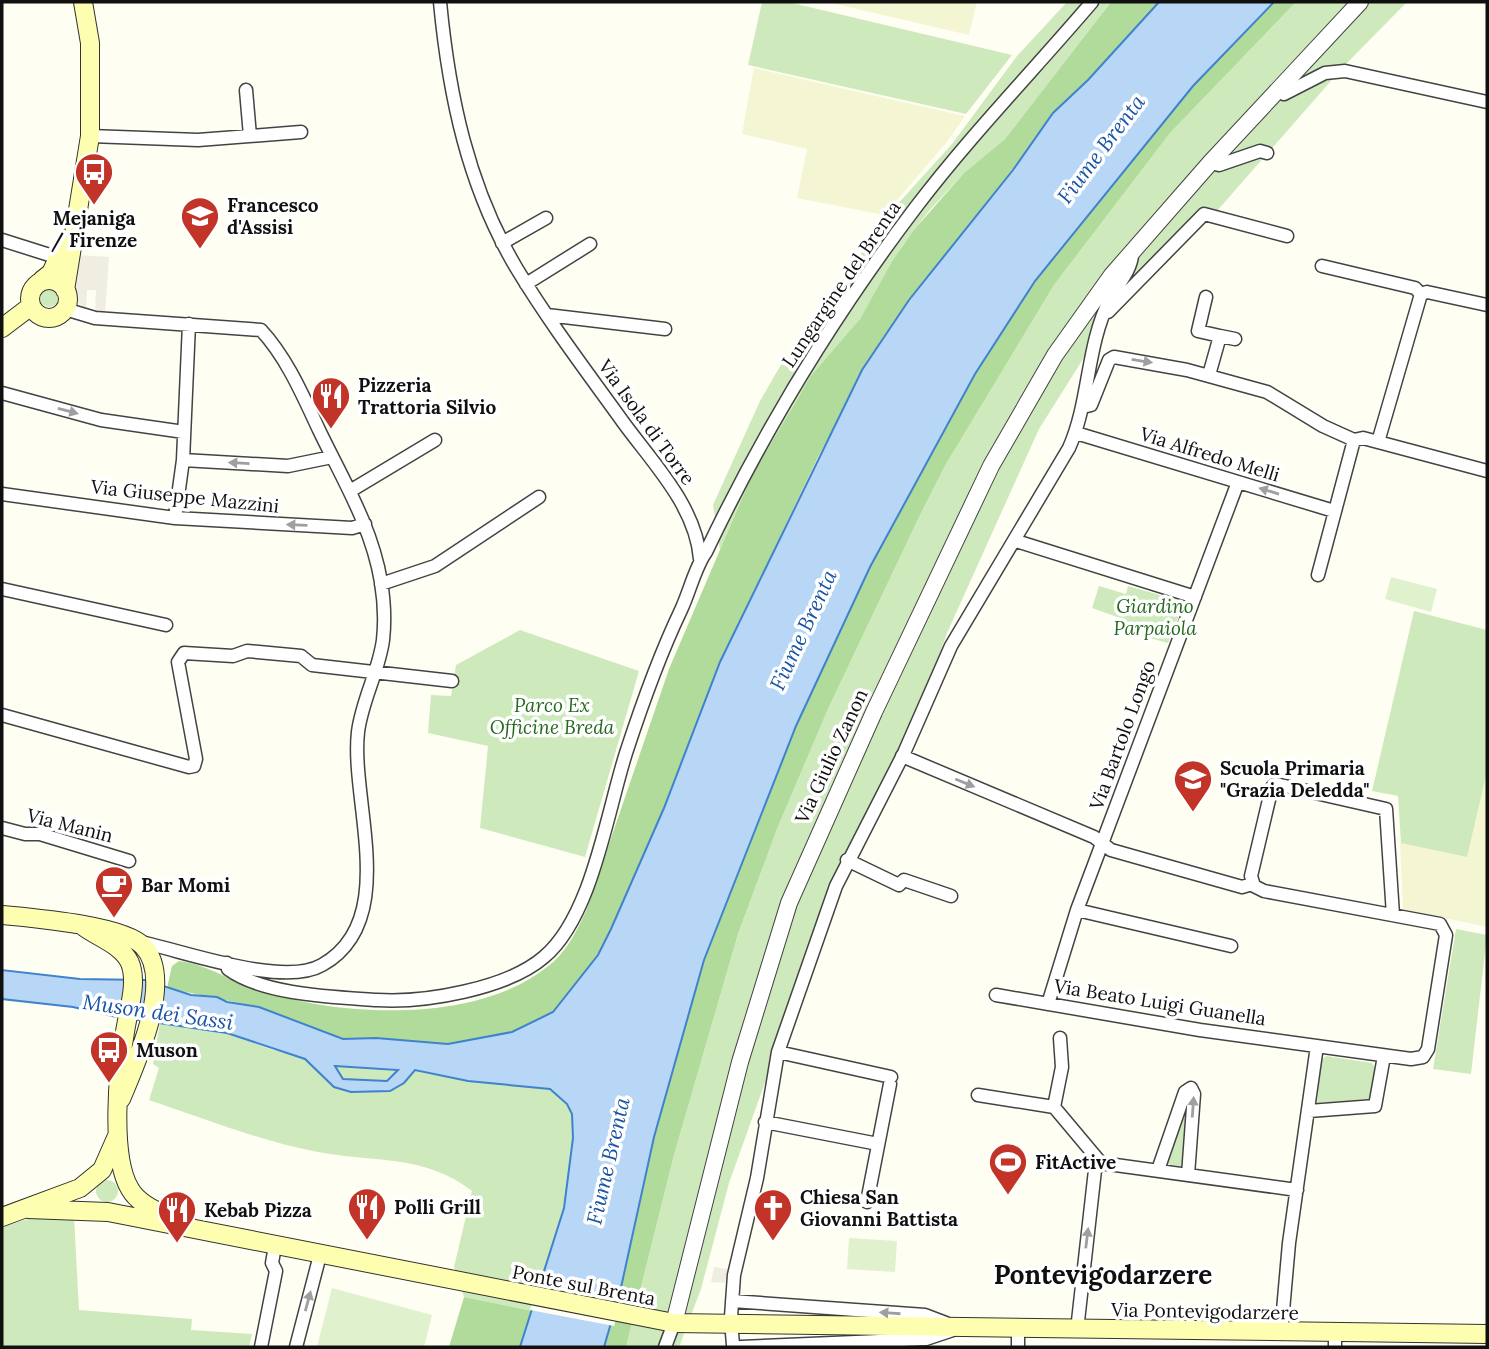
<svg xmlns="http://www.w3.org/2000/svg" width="1489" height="1349" font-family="Lora,serif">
  <rect width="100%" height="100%" fill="#fffef3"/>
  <path fill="#f4f5d3" d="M827 2H977L969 35Z
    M754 68 836 87 965 116 947 142 884 215 797 198 807 149 742 134Z
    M1487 774V927L1403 909 1400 842 1467 856Z"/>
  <path fill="#ceeabc" d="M762 2H788L1012 55 966 114 748 65Z
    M1067 2H1111L1005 139 964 173 928 212 903 245 860 319 800 394 752 475 720 550 713 505 760 401 786 356 895 207 952 144 1017 56Z
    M1296 2H1407L1345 65 1209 220 1107 321 1039 429 947 633 925 697 845 859 729 1183 701 1289 679 1347H626L674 1155 738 934 777 829 828 709 921 513 946 464 1054 285 1170 133Z
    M40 298a9 9 0 1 1 18 0a9 9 0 1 1-18 0Z
    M1099 586 1126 594 1128 586 1184 602 1168 643 1135 634 1136 629 1118 624 1120 618 1092 608Z
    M1414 611 1487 630V772L1467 857 1401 843 1398 796 1372 791Z
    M520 630 639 671 585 857 480 828 488 746 428 733 431 695 451 696 456 665Z
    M1456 929 1487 935 1471 1074 1433 1069Z
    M160 1022 227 1033 273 1050 350 1067 415 1070 468 1081 550 1089C559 1095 567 1101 571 1112 586 1151 546 1270 533 1311L464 1297 454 1267 472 1191C423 1153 370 1163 313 1151 257 1140 203 1118 149 1100L159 1068 153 1064Z
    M1326 1056 1372 1063 1376 1070 1369 1099 1317 1103 1321 1060Z
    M1183 1111 1187 1112 1182 1167 1166 1164Z
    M96 1191a11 11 0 1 1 22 0a11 11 0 1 1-22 0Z
    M74 1216 79 1310 192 1319 191 1330 252 1334 249 1347H2V1227L31 1218Z"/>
  <path fill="#b0db9b" d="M1111 2H1159L1088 80 1053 113 1013 170 883 337 818 457 720 662 664 808 611 929 598 955 553 1012 512 1032 448 1044 376 1038 343 1039 259 1007 167 988 172 966 179 961C207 964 236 984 264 992 345 1017 477 1023 547 967 567 952 576 932 586 911L669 669 752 475 811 376 860 319 893 260 913 231 964 173 1005 139Z
    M1274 2H1296L1170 133 1054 285 946 464 921 513 828 709 777 829 738 934 674 1155 626 1347H604L620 1292 654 1137 704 960 796 726 870 567 975 374 1035 281 1193 86Z
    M464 1297 533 1311 520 1347H449Z"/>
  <path fill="#e0f1ce" d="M1391 577 1437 589 1431 612 1385 599Z
    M849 1238 897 1241 895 1272 847 1269Z
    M332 1288 432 1315 424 1347H317Z"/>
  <path fill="#f0eee1" d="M77 255 109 257 105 313 95 312 96 290H87L86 309 76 301 71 286Z
    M714 1267 728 1269 725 1283 711 1282Z"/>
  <path fill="#b8d7f6" stroke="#3f82cd" stroke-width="2" fill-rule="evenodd" d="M1159 2H1274L1193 86 1035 281 975 374 870 567 796 726 704 960 654 1137 620 1292 604 1347H520L564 1208 573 1138 572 1114 567 1104 550 1089 468 1081 415 1070 404 1083 390 1091 351 1092 334 1087 305 1059 227 1033 112 1016 73 1007 2 999V970L80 979 145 980 191 995 217 997 227 1002 259 1007 343 1039 376 1038 448 1044 512 1032 553 1012 598 955 611 929 664 808 720 662 862 370 909 300 1013 170 1053 113 1088 80ZM335 1066 398 1070 387 1081 343 1079Z"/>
  <path fill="#fffef3" d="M539 1283 621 1299 614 1326 530 1310Z"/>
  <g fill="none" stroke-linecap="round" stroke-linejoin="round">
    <g stroke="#434343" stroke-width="15">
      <path id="minor" d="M440 2C449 96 468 187 517 269 549 322 587 372 623 422 652 462 696 506 700 559
        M246 90 250 136
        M1277 91 1284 94 1325 73 1345 71 1487 102
        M90 136 198 140 301 132
        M1210 163 1219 165 1260 151 1267 153
        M2 240 59 258
        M502 243 546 218
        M1322 266 1415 288 1421 294
        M526 284 590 244
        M1206 297 1198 331 1220 336
        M65 309 95 318 261 330C287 358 303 396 319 430 343 480 372 527 381 582 384 600 385 622 383 640 379 671 362 700 358 732 350 801 401 921 322 965 282 988 182 950 136 941
        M1108 312 1204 214 1287 236
        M547 315 665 329
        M1209 375 1220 336 1235 339
        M2 393 101 420 184 432
        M1083 407 1091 405 1109 360 1114 357 1187 370 1267 392 1323 426 1354 440 1363 438 1487 471
        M1076 433 1334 511
        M1378 442 1421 294 1427 292 1487 305
        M183 460 288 466 332 457
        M350 491 435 440
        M2 494 175 518 352 528 365 524
        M175 518 183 460 189 324
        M1016 541 1195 597
        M1318 575 1354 440
        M381 584 435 566 539 497
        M2 589 166 625
        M2 715 189 767 194 766 196 759 178 662 184 653 233 656 247 651 301 656 312 665 452 681
        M902 756 1094 837 1111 850 1242 887 1252 884
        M2 828 25 834H40L129 861
        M847 860 899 885 904 880 951 896
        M1077 910 1231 946
        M227 963 228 969C263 995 334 997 377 1000 424 1003 507 989 544 957 592 917 607 812 626 753 642 704 659 656 681 610 690 591 695 567 706 552 764 430 834 315 916 207 970 136 1034 70 1092 2
        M996 995 1200 1030 1411 1059 1423 1057 1428 1049 1446 935 1440 924 1264 891 1254 886 1251 876 1272 787 1276 784 1386 809 1393 915
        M1048 1004 1077 910 1238 482
        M778 1052 891 1077
        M978 1095 1054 1107 1101 1163
        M1054 1107 1062 1067 1060 1038
        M1309 1111 1375 1106 1384 1056
        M765 1122 878 1144
        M1101 1163 1297 1190
        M1158 1170 1185 1092 1191 1088 1194 1094 1188 1175
        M867 1202 890 1084
        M732 1301 925 1315 946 1323
        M731 1317 734 1275 757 1178 778 1052 836 886 904 753 951 646 1069 448C1090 401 1086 346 1110 299 1117 285 1131 271 1132 255
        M1077 1330 1095 1170 1101 1163
        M732 1333 733 1345 738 1347
        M1281 1333 1289 1243 1317 1046
        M261 1347 276 1271 272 1263 275 1246
        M296 1347 320 1255
        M665 1347 674 1323
        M741 1347 926 1339 953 1330
        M1018 1347V1329
        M1335 1347V1334"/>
    </g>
    <g stroke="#434343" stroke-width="18">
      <path id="tertiary" d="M674 1323 740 1062 789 903 874 712 991 466 1055 355 1112 275 1210 163 1360 2"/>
    </g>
    <g stroke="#323232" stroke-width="20">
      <path id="secondary" d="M30 299a19 19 0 1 1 38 0a19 19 0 1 1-38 0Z
        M42 280 51 273 67 239
        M65 290 90 136V43L83 2
        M2 328 31 306
        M2 915C32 918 123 925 143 946 175 979 136 1063 121 1099
        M84 927C99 938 122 945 130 963 138 983 128 1011 125 1032 118 1070 110 1156 130 1189 138 1203 155 1211 169 1216
        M28 1209 108 1212 674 1323 1487 1334
        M2 1217 80 1188 102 1170 117 1136"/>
    </g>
    <use href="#minor" stroke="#fff" stroke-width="12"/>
    <use href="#tertiary" stroke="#fff" stroke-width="16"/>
    <use href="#secondary" stroke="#fdfeaf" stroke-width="18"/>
  </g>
  <defs><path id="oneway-solid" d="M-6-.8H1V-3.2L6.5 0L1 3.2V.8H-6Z" transform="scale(1.75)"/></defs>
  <g fill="#9f9f9f">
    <use href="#oneway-solid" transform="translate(1142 361) rotate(9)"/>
    <use href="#oneway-solid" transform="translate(68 411) rotate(15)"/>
    <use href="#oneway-solid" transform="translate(239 463) rotate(-177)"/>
    <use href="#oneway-solid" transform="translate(1269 491) rotate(-163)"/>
    <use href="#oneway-solid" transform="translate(297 525) rotate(-178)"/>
    <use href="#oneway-solid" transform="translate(965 783) rotate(22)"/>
    <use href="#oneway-solid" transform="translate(1193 1107) rotate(-86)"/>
    <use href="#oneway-solid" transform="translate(1087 1238) rotate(-83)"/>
    <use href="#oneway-solid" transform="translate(308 1301) rotate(-75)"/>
    <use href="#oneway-solid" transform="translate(890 1313) rotate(-176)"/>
  </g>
  <defs>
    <g id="bus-pin" transform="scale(2.0125)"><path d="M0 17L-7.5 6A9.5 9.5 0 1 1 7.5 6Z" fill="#c13427" stroke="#fff"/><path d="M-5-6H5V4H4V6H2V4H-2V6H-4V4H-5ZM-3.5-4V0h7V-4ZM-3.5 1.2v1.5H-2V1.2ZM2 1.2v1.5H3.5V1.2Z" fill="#fff"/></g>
    <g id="school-pin" transform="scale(2.0125)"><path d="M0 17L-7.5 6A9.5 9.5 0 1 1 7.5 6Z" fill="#c13427" stroke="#fff"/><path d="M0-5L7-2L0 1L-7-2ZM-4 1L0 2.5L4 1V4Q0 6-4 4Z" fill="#fff"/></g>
    <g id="restaurant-pin" transform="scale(2.0125)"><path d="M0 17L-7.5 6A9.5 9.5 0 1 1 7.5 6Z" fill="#c13427" stroke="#fff"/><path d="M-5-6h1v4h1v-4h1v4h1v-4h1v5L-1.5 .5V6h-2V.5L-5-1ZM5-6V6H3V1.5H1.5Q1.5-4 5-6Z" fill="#fff"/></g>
    <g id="cafe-pin" transform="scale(2.0125)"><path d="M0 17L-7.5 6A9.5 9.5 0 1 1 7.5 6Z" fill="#c13427" stroke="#fff"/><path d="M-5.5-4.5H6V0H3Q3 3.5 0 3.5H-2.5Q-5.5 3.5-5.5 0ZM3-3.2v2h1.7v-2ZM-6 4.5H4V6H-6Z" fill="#fff"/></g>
    <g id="stadium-pin" transform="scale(2.0125)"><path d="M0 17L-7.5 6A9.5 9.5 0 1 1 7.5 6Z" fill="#c13427" stroke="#fff"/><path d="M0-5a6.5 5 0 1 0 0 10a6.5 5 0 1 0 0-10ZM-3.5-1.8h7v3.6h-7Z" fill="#fff"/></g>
    <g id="church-pin" transform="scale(2.0125)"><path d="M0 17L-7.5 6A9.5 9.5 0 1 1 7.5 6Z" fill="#c13427" stroke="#fff"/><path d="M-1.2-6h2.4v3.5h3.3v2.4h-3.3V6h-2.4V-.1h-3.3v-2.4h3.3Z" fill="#fff"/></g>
  </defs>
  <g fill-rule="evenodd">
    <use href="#bus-pin" x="94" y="172"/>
    <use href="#school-pin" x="200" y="216"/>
    <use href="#restaurant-pin" x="331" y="396"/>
    <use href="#school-pin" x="1193" y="779"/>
    <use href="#cafe-pin" x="114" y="885"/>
    <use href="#bus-pin" x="109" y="1050"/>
    <use href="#stadium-pin" x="1008" y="1162"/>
    <use href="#restaurant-pin" x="367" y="1207"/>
    <use href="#church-pin" x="773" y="1208"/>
    <use href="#restaurant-pin" x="177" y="1210"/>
  </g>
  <g text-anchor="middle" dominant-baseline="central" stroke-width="7" stroke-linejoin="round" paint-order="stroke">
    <g font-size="19" font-weight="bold" fill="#101010" stroke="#fff" text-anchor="start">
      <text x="227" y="205">Francesco<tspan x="227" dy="22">d'Assisi</tspan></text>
      <text x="94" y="218" text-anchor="middle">Mejaniga<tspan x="94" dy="22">/ Firenze</tspan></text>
      <text x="358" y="385">Pizzeria<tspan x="358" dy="22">Trattoria Silvio</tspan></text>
      <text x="1220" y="768">Scuola Primaria<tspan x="1220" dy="22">"Grazia Deledda"</tspan></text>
      <text x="141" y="885">Bar Momi</text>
      <text x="136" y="1050">Muson</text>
      <text x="1035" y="1162">FitActive</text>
      <text x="800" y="1197">Chiesa San<tspan x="800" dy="22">Giovanni Battista</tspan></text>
      <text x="394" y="1207">Polli Grill</text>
      <text x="204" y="1210">Kebab Pizza</text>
    </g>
    <g font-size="19" fill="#101010" stroke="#fff">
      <text transform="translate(841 284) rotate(-56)">Lungargine del Brenta</text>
      <text transform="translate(647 422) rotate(54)">Via Isola di Torre</text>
      <text transform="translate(1210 454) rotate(17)">Via Alfredo Melli</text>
      <text transform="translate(185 496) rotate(6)">Via Giuseppe Mazzini</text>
      <text transform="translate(1122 735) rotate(-70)">Via Bartolo Longo</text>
      <text transform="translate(831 756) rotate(-65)">Via Giulio Zanon</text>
      <text transform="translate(70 825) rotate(14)">Via Manin</text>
      <text transform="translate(1160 1002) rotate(9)">Via Beato Luigi Guanella</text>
      <text transform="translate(584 1285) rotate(11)">Ponte sul Brenta</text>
      <text transform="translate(1205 1311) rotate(1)">Via Pontevigodarzere</text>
    </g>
    <g font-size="19" font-style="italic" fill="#25691f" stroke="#fff">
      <text x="1155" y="606">Giardino<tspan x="1155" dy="22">Parpaiola</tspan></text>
      <text x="552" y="705">Parco Ex<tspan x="552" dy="22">Officine Breda</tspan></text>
    </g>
    <g font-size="21" font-style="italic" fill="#1854a3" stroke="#fff">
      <text transform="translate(1101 149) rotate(-53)">Fiume Brenta</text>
      <text transform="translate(803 630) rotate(-65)">Fiume Brenta</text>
      <text transform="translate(158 1012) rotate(8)">Muson dei Sassi</text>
      <text transform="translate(608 1161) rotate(-77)">Fiume Brenta</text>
    </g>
    <g font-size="26" font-weight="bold" fill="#101010" stroke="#fff">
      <text x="1103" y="1274">Pontevigodarzere</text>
    </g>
  </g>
  <rect width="1489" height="1349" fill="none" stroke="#101010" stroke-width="7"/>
</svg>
